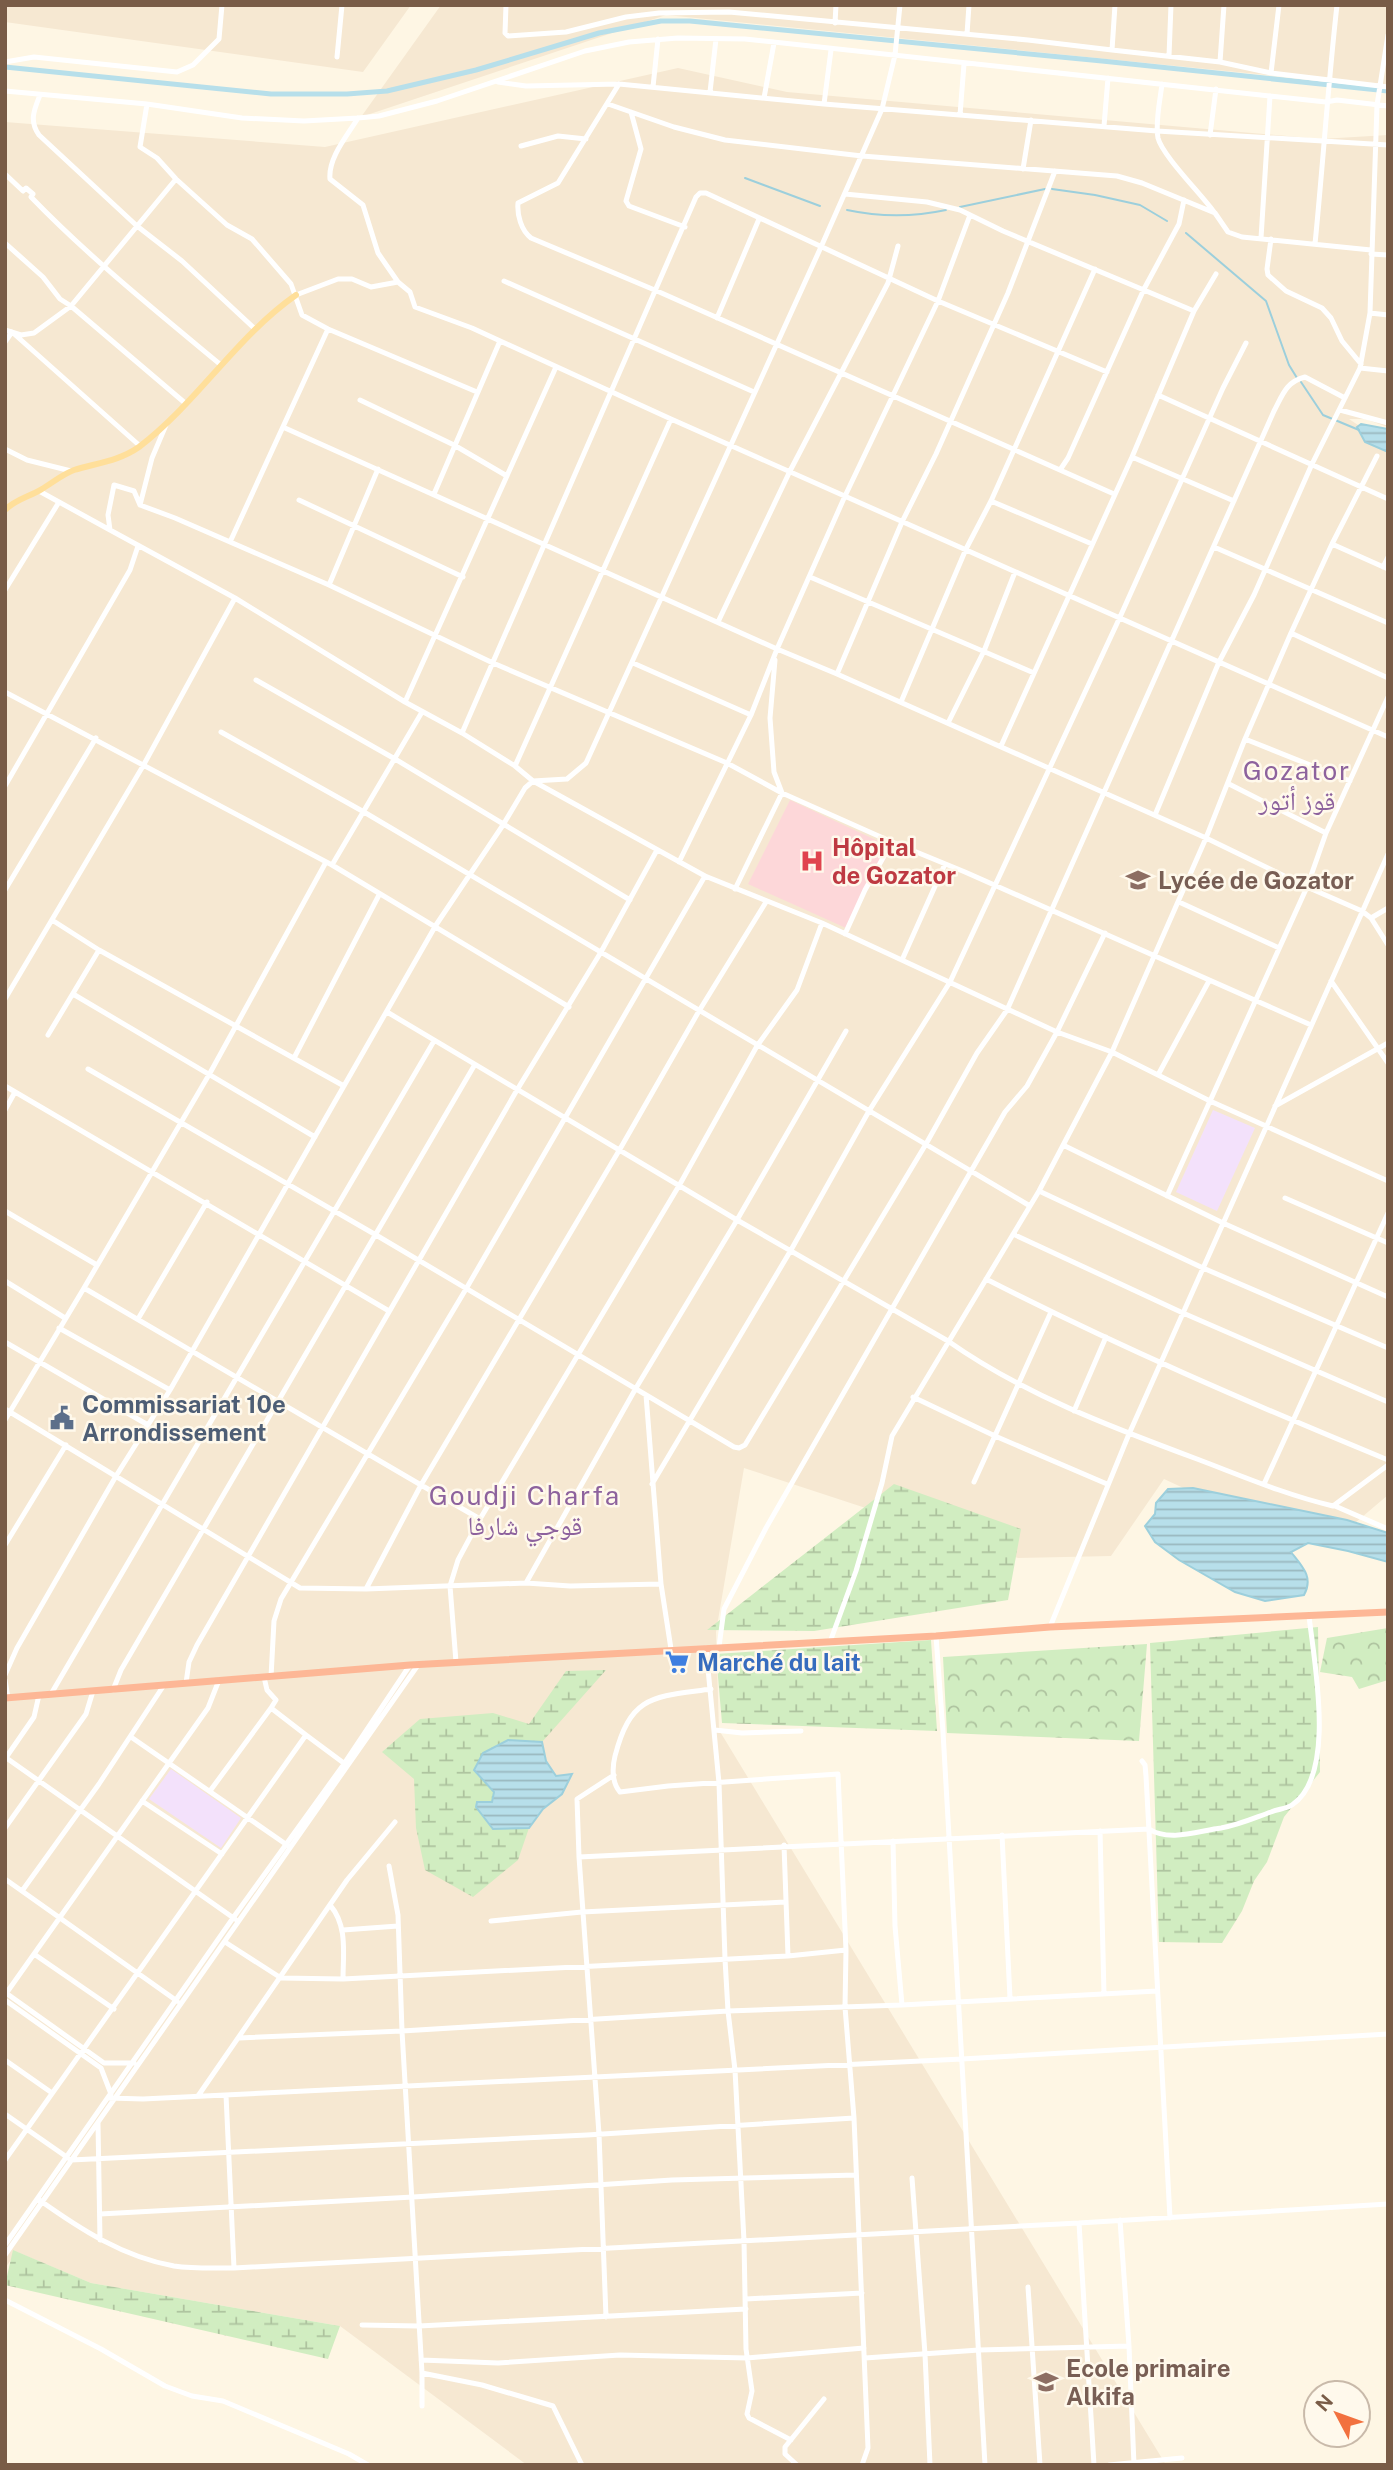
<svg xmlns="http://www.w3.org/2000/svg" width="1393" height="2470" font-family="'Public Sans','Noto Naskh Arabic',sans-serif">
  <defs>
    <pattern id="forest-crowns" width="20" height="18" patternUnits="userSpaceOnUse" patternTransform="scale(1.75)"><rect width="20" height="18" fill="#d1edc1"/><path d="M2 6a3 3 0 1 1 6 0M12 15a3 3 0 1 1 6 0" fill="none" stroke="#aec39f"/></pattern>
    <pattern id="wetland-marsh" width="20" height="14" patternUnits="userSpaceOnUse" patternTransform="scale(1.75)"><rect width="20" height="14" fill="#d1edc1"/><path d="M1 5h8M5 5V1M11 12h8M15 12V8" fill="none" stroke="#aec39f"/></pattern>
    <pattern id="water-rules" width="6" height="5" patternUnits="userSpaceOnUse" patternTransform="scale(1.75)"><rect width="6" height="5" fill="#b7dfea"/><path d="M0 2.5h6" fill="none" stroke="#9ab8bf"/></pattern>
  </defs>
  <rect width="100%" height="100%" fill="#fef6e4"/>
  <path fill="#f6e8d2" d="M5 5H411L363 72 5 22Z
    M441 5H1388V87L666 15 361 117Z
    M678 68 787 92 1321 139 1388 135V427L1365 419H1349L1388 445V1495L1329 1545 1218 1504 1164 1479 1111 1556 1018 1558 744 1468 716 1632 719 1730 1166 2465H527L340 2326 91 2283 17 2252 5 2268V122L325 147Z"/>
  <path fill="#f3e1fb" d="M1213 1110 1255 1128 1217 1211 1176 1192Z
    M171 1769 241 1818 221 1848 149 1799Z"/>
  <path fill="#fdd7d9" d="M790 800 893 848 865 890 846 928 748 884Z"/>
  <path fill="url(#forest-crowns)" d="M1388 1628V1680L1359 1689 1352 1677 1320 1672 1327 1638Z
    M1147 1644 1139 1741 947 1733 943 1657Z"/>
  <path fill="url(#wetland-marsh)" d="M894 1484 1021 1529 1008 1600 814 1631 707 1630Z
    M1318 1627 1320 1772 1284 1817 1267 1862 1254 1881 1242 1911 1222 1943 1159 1942 1150 1643Z
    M931 1640 937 1731 722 1723 716 1654Z
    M606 1670 542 1742 508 1740 474 1770 494 1792 493 1829 529 1828 518 1860 473 1897 425 1870 416 1828 414 1779 382 1752 420 1719 493 1713 529 1724 566 1671Z
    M13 2250 91 2283 340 2326 328 2359 5 2285Z"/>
  <path fill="url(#water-rules)" stroke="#9ccfdc" stroke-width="2" d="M1361 424 1388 429V452L1365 442 1357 427Z
    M1193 1488 1347 1520 1388 1533V1562L1348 1551 1308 1543 1291 1552C1302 1566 1314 1577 1304 1595L1265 1601 1235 1592 1179 1560 1155 1542 1145 1526 1155 1514 1156 1503 1168 1489Z
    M508 1740 542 1742 546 1761 556 1776 572 1774 562 1794 543 1809 529 1828 493 1829 476 1807 477 1802H492L494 1792 474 1770 483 1753Z"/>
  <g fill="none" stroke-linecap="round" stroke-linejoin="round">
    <path stroke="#9ccfdc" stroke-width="2" d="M745 178 820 206
      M1052 189 1095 195 1140 205 1167 221
      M960 207 1045 189
      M847 210C880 217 913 217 946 210
      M1186 233 1266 301 1289 365 1297 378
      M1301 382 1323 415 1359 430"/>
    <path stroke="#b7dfea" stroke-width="5" d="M5 67 271 94H347L387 91 476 70 599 33 661 21H690L1102 61 1388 91"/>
    <path stroke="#fff" stroke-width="5" d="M506 5 505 33 508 36 566 32 626 17 659 13 729 12 1028 40 1112 50 1115 5
      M835 23 836 5
      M967 34 969 5
      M1112 50 1220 62 1271 73 1388 87
      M1169 56 1171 5
      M337 57 342 5
      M5 62 34 57 177 72 193 65 219 39 222 5
      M1220 62 1224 5
      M1271 73 1279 5
      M498 82 526 86 619 84 824 104 1157 131 1388 145
      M619 84 558 183 518 203C517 215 521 230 531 238L657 291 1114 494
      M1162 84C1160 101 1155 122 1158 138 1162 155 1202 195 1214 212
      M653 87 658 39
      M5 91 147 104 242 118 304 121 358 118 379 116 437 101 585 51 629 42 678 38 745 39 1326 102 1337 100 1388 106
      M710 92 716 39
      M40 95C34 110 29 121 39 135L137 226 182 261 255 329
      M764 98 774 43
      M147 104 140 147 157 158 176 179 227 225 252 239 291 284 302 315 328 329 477 392
      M608 104 674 127 725 140 862 156 1117 176 1142 183 1215 213 1228 232 1242 237 1371 250
      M824 104 831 50
      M631 112 641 149 626 201 629 206 685 227
      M960 115 964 64
      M358 118C347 136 328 158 330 179L363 205 378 253 398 282 410 292 415 307 472 328 671 419 1388 737
      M1104 126 1108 78
      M1210 135 1216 89
      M521 146 558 136 586 139
      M1023 169 1031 120
      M5 174 23 191 26 188 33 194 31 197C90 258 156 311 221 365
      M845 194 927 202 960 210 1003 231 1194 311
      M1261 238 1270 96
      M1271 239 1267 269 1268 275 1286 291 1322 308 1331 318 1342 341 1361 364
      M5 243 43 277 60 299 71 306 185 403
      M1315 244C1323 164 1328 85 1337 5
      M1371 254 1388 255
      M504 281 754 392
      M296 295 338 279H352L371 287 398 282
      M1370 313 1388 315
      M717 318 759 219
      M5 330 21 335 34 333 71 306 176 179
      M5 342 12 332 140 446
      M1360 368 1388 371
      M1158 395 1388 499
      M360 400 454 445 507 476
      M1340 410 1388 423
      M285 428 777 649 837 674 1206 838 1307 887 1362 911 1371 918 1388 945
      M5 449 27 460 71 471
      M1132 457 1234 501
      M1060 470 1068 458 1144 289 1179 224 1184 200
      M39 491 110 530
      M434 494 500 341
      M299 500 463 577
      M991 501 1092 544
      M140 505 134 491 114 485 108 515 110 530 235 598 405 702 462 733 515 766 533 781 705 876 822 923 1057 1032 1112 1052 1210 1101 1388 1181
      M140 505 175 518 329 585 493 663 727 763 782 793 892 842 965 872 1311 1025
      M140 505 152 458 166 425
      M230 542 328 329
      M1332 544 1388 569
      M1214 547 1388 623
      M1383 567 1388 557
      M810 577 1034 673
      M329 585 378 469
      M5 590 59 502
      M718 622 790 471 888 283 898 246
      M1291 633 1388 678
      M633 663 751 715
      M837 674 902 522 936 454 1008 293 1055 171
      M256 680 395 759 630 900
      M5 692 332 865 569 1007
      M405 702 556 367
      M901 702 966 549 991 501 1095 269
      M948 723 984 651 1015 572
      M221 732 364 812 1030 1206
      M462 733 696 197 700 193H706L938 301 1107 372
      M1245 739 1350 781
      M1001 746 1132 457 1194 311 1216 274
      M515 766 671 419
      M1229 784 1326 833
      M5 786 130 570 138 546
      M1155 815 1219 662 1254 595 1312 464 1360 368 1370 313 1377 105 1388 35
      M326 862 210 1073 84 1288 421 1485 366 1589
      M679 862 751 715 777 649 845 496 938 301 970 215
      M332 865 422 712
      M735 889 782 793 774 772 770 718 775 660
      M5 890 96 738
      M1179 902 1279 948
      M1371 918 1388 908
      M52 920 99 950 344 1086
      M845 934 865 890 892 842
      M902 960 945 864
      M1331 981 1388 1063
      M73 994 315 1137
      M5 999 143 766 235 598
      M387 1012 737 1220 948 1341C1023 1394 1111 1427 1197 1459 1242 1476 1286 1495 1333 1506L1388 1465
      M48 1035 99 950
      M294 1058 379 895
      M88 1069 376 1235 734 1447 739 1448 745 1445 926 1144 977 1053 1007 1010 1274 411C1283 394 1286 382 1305 377L1345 398
      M1158 1075 1209 981
      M5 1086 389 1311
      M1275 1106 1388 1043
      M5 1110 15 1092
      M1063 1145 1223 1223 1388 1297
      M1039 1191 1203 1268 1388 1348
      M1167 1196 1307 887 1326 833 1388 697
      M1285 1198 1388 1243
      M5 1211 97 1265
      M1013 1234 1183 1313 1388 1402
      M986 1279C1117 1346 1252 1404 1388 1460
      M5 1281 65 1318
      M138 1319 207 1202
      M59 1328 170 1390
      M5 1342 148 1425
      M646 1395 661 1584 671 1649
      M913 1397 995 1436 1107 1484
      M5 1409 300 1588 366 1589 526 1583 570 1586 661 1584
      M1074 1411 1106 1337
      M5 1420 84 1288
      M974 1482 1051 1312
      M652 1484 791 1250 869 1111 950 982 1120 617 1223 388 1246 343
      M1264 1484 1388 1213
      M1335 1506 1388 1529
      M480 1519 421 1485 620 1149 699 1011 766 902
      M5 1545 66 1445
      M526 1583 636 1388 737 1220 846 1031
      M1050 1627 1129 1434 1388 854
      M936 1636 943 1732 985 2465
      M830 1642 856 1571 882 1483 892 1436 1039 1191 1112 1052 1206 838 1245 739 1291 633 1332 544 1377 456
      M719 1647 724 1609 766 1528 1005 1112 1027 1086 1057 1032 1105 933
      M706 1648 719 1783 725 1959 728 2011 735 2070 744 2241 746 2349 752 2391 747 2414 749 2418 791 2440
      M456 1662 450 1586 458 1560 480 1519 680 1184 757 1046 797 990 822 923
      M5 1675 17 1648 116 1476 170 1390 436 925 503 825 525 788 533 781 567 779 586 763 821 247 882 109 895 55 900 5
      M271 1677 274 1621 281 1599 466 1289 705 876
      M5 1680 8 1698
      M186 1683 189 1662 197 1645 517 1090 601 952 657 850
      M711 1689C654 1697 631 1694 615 1756 612 1768 612 1783 620 1792L668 1786 838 1774 846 1950 845 2007 854 2118 868 2448 862 2465
      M113 1690 121 1670 474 1066
      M51 1694 434 1041
      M715 1730 742 1733 801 1731
      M306 1735 345 1764
      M131 1737 287 1845
      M5 1757 235 1919
      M5 1759 34 1717 39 1695
      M1142 1761 1145 1765 1146 1776 1170 2218
      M614 1775 577 1799 579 1857 1149 1829C1169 1842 1198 1831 1221 1828 1239 1825 1254 1818 1271 1812 1278 1809 1286 1809 1292 1805 1337 1775 1314 1662 1309 1616
      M210 1791 271 1708
      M142 1801 222 1854
      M5 1828 86 1714 93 1691
      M1100 1831 1104 1994
      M1002 1835 1010 1998
      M893 1841 895 1926 902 2005
      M784 1845 788 1956
      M579 1857 599 2134 606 2317
      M389 1866 398 1915 402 2031 422 2373V2406
      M5 1879 177 2001
      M22 1891 99 1784 164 1685
      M330 1905C348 1926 343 1954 343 1979
      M491 1921 582 1912 785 1902
      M343 1930 398 1926
      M225 1942 281 1978 343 1979 788 1956 846 1950
      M34 1954 114 2009
      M6 1993 104 2063H134
      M5 1995 208 1708 219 1680
      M5 2000 101 2068 111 2094
      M239 2038 402 2031 728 2011 902 2005 1157 1991
      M5 2060 52 2093
      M226 2095 234 2268
      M198 2096 347 1880 395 1822
      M109 2098 143 2099 962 2059 1388 2034
      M5 2114 71 2160 587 2135 854 2118
      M98 2123 100 2240
      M5 2160 306 1735 271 1708 276 1700 267 1690 264 1677
      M912 2178 925 2354 930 2465
      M38 2199C80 2229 123 2257 174 2266 194 2269 214 2268 234 2268L1079 2223 1388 2204
      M100 2214 413 2197 672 2180 856 2175
      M1120 2220 1129 2346 1134 2465
      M1079 2223 1094 2465
      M5 2245 233 1918 344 1764 410 1665
      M5 2255 418 1665
      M1028 2287 1040 2465
      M746 2299 862 2293
      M5 2300 101 2349 165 2386 192 2396 223 2401 349 2454 368 2465
      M362 2325 419 2326 746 2309
      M865 2358 979 2350 1129 2346
      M421 2360 498 2363 620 2355 747 2358 864 2348
      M422 2373 482 2385 553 2406 582 2465
      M797 2465 785 2454V2447L824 2399
      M1109 2465 1182 2458"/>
    <path stroke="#ffdf9a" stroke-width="6" d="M5 510C16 499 29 497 42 489 52 483 63 474 74 470 97 463 119 461 139 447 197 403 236 337 296 295"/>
    <path stroke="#fdb796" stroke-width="7" d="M5 1698 410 1665 936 1636 1050 1627 1388 1612"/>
  </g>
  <defs>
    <g id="hospital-bare" transform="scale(1.89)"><path d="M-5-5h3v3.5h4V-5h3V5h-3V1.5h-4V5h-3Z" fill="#e0444e" stroke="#fff9ec" stroke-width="2.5" paint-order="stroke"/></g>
    <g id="school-bare" transform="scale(1.89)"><path d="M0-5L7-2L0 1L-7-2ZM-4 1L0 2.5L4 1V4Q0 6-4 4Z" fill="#8d6e63" stroke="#fff9ec" stroke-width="2.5" paint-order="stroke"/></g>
    <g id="civic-bare" transform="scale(1.89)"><path d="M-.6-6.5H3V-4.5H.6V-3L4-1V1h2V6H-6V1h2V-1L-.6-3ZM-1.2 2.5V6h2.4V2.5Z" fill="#5c6f8a" stroke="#fff9ec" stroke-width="2.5" paint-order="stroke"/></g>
    <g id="supermarket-bare" transform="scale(1.89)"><path d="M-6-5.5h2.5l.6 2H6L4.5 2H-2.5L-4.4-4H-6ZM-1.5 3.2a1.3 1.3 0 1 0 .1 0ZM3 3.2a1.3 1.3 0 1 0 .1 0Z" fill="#3f7fe0" stroke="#fff9ec" stroke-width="2.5" paint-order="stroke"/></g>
  </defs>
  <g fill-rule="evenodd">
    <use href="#hospital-bare" x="812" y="861"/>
    <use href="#school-bare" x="1138" y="880"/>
    <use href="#civic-bare" x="62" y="1418"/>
    <use href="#supermarket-bare" x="677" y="1662"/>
    <use href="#school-bare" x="1046" y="2382"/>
  </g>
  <g text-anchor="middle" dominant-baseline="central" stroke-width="5" stroke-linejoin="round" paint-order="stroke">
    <g font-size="24" font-weight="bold" fill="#be3a42" stroke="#fff9ec" text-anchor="start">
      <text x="832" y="847">Hôpital<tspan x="832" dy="28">de Gozator</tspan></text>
    </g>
    <g font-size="24" font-weight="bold" fill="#785e54" stroke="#fff9ec" text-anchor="start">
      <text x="1158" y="880">Lycée de Gozator</text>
      <text x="1066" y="2368">Ecole primaire<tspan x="1066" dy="28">Alkifa</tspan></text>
    </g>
    <g font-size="24" font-weight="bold" fill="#4e5e75" stroke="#fff9ec" text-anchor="start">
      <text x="82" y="1404">Commissariat 10e<tspan x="82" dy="28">Arrondissement</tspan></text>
    </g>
    <g font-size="24" font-weight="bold" fill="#366cbe" stroke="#fff9ec" text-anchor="start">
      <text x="697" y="1662">Marché du lait</text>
    </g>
    <g font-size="26" letter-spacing="2" fill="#8d629d" stroke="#fff9ec">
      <text x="1297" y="770">Gozator<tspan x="1297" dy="30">قوز أتور</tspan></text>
      <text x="525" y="1495">Goudji Charfa<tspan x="525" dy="30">قوجي شارفا</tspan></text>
    </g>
  </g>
  <rect width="1393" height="2470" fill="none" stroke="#795c47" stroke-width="14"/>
  <g transform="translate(1337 2414) rotate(311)"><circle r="33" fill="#fff9ec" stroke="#c9baaa" stroke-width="2"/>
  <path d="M0-5L12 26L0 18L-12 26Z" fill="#f2713f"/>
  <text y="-10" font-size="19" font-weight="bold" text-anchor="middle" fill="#795c47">N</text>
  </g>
</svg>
